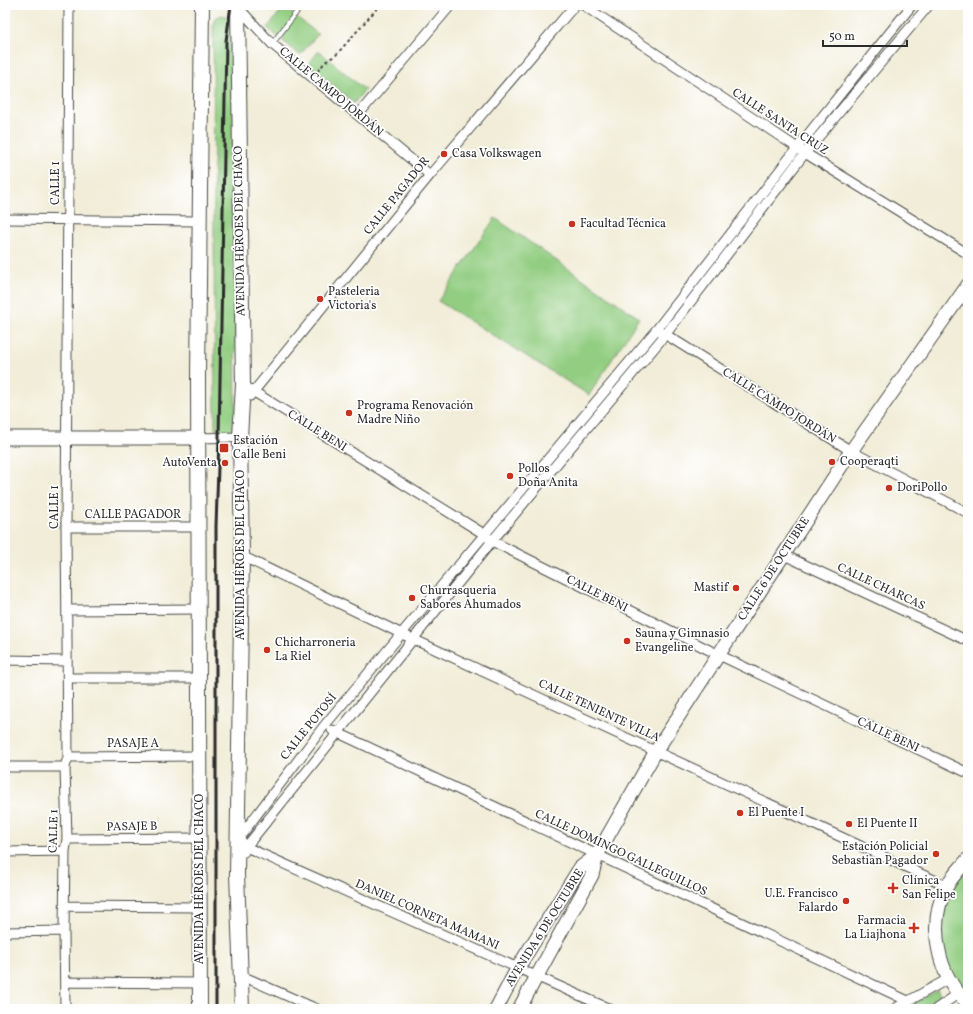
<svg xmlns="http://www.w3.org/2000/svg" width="973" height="1014" font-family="Vollkorn,serif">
  <rect width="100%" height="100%" fill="#fff"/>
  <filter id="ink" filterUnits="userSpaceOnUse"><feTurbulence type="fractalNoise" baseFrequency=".025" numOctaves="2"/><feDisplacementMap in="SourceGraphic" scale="8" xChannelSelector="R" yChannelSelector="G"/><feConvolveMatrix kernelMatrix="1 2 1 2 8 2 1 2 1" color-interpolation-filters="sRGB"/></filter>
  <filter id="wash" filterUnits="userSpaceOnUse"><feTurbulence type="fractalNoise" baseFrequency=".012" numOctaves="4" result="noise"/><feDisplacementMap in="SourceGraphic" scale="16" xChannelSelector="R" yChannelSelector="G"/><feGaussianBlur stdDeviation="0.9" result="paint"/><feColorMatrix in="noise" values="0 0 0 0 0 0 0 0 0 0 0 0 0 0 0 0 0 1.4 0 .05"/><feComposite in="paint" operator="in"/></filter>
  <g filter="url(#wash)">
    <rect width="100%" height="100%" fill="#f1edd8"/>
    <path fill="#92cd81" stroke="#5e7c56" d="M284 7 318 34 300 55 267 28Z
      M222 15 233 19 236 425 233 433 227 434 215 430 213 24 215 18Z
      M319 51 365 90 354 103 308 64Z
      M495 218 639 318 589 395 438 301Z
      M968 866V997L951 974 941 945 942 915 952 886Z
      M937 989 942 998 926 1009H907Z"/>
  </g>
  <g filter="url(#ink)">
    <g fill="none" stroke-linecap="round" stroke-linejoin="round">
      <g stroke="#494845" stroke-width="6">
        <path id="lane" d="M272 44 302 5"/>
      </g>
      <g stroke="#494845" stroke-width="11">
        <path id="street" d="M583 5 805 153 968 254
          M237 6 272 44 430 175
          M358 115 451 5
          M5 219 200 221
          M660 331 851 451 968 513
          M243 385 484 534 492 541 719 655 968 773
          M250 396 430 175 575 5
          M198 438 240 437
          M66 527H199
          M784 555 968 641
          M242 556 402 634 947 886
          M67 610 200 609
          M5 660 67 661
          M68 678H200
          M332 730 908 1001
          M68 757 199 756
          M5 767H65
          M67 839 198 838
          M5 852 65 851
          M244 852 246 847 492 541 665 335 805 153 929 5
          M65 906 200 907
          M5 932 64 931
          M242 976 317 1009
          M65 982 200 983
          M65 1009 64 931 65 851 67 839 65 767 68 757 66 527 69 5
          M610 1009 246 847 239 838 324 726 657 329 797 148 912 5
          M894 1009 948 979
          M936 1009 958 994"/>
      </g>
      <g stroke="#494845" stroke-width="15">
        <path id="secondary" d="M5 438H198
          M968 859C961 868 952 876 947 886 927 923 937 976 968 1003
          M496 1009 517 969 580 868 597 855
          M519 1009 592 875 597 855 656 751 851 451 968 285"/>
      </g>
      <g stroke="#494845" stroke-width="16">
        <path id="primary" d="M238 5 243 385 240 437 242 556 237 874 242 1009
          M200 1009 198 377 202 5"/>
      </g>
      <path stroke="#494845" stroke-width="2" stroke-dasharray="3 3" stroke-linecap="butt" d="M318 71 325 62 336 55 380 5"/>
      <use href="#lane" stroke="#fff" stroke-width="4.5"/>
      <use href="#street" stroke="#fff" stroke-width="9"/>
      <use href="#secondary" stroke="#fff" stroke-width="13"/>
      <use href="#primary" stroke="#fff" stroke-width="14"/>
      <path stroke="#2b2b2b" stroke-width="3" d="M216 1009V526L219 438 226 41 231 5"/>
    </g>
  </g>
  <g fill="#c8321e" stroke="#fff" stroke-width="1.5">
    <circle cx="444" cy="154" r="4"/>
    <circle cx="572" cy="224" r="4"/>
    <circle cx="320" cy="299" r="4"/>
    <circle cx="349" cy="413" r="4"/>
    <rect x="219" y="443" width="10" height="10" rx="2"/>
    <circle cx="832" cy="462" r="4"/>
    <circle cx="225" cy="463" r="4"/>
    <circle cx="510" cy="476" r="4"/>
    <circle cx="889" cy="488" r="4"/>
    <circle cx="736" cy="588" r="4"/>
    <circle cx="412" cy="598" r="4"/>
    <circle cx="627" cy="641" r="4"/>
    <circle cx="267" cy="650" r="4"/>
    <circle cx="740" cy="813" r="4"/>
    <circle cx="849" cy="824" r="4"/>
    <circle cx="936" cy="854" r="4"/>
    <path d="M891 882h4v4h4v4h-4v4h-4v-4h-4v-4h4z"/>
    <circle cx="846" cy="901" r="4"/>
    <path d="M912 922h4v4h4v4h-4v4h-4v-4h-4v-4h4z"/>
  </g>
  <g text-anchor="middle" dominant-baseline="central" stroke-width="3.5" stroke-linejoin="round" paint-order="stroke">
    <g font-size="12" fill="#2b2b2b" stroke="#fff">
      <text transform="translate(331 92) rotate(40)">CALLE CAMPO JORDÁN</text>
      <text transform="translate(780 122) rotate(33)">CALLE SANTA CRUZ</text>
      <text transform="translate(56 183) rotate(-90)">CALLE 1</text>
      <text transform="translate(397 196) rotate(-51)">CALLE PAGADOR</text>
      <text transform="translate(240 231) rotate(-91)">AVENIDA HÉROES DEL CHACO</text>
      <text transform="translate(779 406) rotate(32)">CALLE CAMPO JORDÁN</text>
      <text transform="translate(317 431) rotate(32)">CALLE BENI</text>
      <text transform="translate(55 507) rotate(-90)">CALLE 1</text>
      <text x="133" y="515">CALLE PAGADOR</text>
      <text transform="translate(241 555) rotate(-90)">AVENIDA HÉROES DEL CHACO</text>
      <text transform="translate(774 569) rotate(-57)">CALLE 6 DE OCTUBRE</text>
      <text transform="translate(881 587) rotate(25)">CALLE CHARCAS</text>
      <text transform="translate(597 594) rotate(27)">CALLE BENI</text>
      <text transform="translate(599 711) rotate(25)">CALLE TENIENTE VILLA</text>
      <text transform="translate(309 727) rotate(-51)">CALLE POTOSÍ</text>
      <text transform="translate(888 735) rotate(25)">CALLE BENI</text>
      <text x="133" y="744">PASAJE A</text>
      <text transform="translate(132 827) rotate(-1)">PASAJE B</text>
      <text transform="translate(54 831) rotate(-89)">CALLE 1</text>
      <text transform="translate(621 853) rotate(25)">CALLE DOMINGO GALLEGUILLOS</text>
      <text transform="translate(200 879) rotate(-90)">AVENIDA HÉROES DEL CHACO</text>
      <text transform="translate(427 915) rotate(24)">DANIEL CORNETA MAMANI</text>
      <text transform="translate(545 928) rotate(-58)">AVENIDA 6 DE OCTUBRE</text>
    </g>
    <g font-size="12" fill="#2b2b2b" stroke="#fff" text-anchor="start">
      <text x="452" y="154">Casa Volkswagen</text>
      <text x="580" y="224">Facultad Técnica</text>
      <text x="328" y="292">Pasteleria<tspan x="328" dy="14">Victoria's</tspan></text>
      <text x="357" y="406">Programa Renovación<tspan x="357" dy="14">Madre Niño</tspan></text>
      <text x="233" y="441">Estación<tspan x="233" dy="14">Calle Beni</tspan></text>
      <text x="840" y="462">Cooperaqti</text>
      <text x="217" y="463" text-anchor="end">AutoVenta</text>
      <text x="518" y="469">Pollos<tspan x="518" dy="14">Doña Anita</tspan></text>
      <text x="897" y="488">DoriPollo</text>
      <text x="728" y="588" text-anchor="end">Mastif</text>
      <text x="420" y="591">Churrasqueria<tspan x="420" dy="14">Sabores Ahumados</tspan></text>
      <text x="635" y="634">Sauna y Gimnasio<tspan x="635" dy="14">Evangeline</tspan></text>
      <text x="275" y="643">Chicharroneria<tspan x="275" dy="14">La Riel</tspan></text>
      <text x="748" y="813">El Puente I</text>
      <text x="857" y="824">El Puente II</text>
      <text x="928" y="847" text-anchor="end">Estación Policial<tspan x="928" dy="14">Sebastian Pagador</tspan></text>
      <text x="902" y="881">Clínica<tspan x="902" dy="14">San Felipe</tspan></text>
      <text x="838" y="894" text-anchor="end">U.E. Francisco<tspan x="838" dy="14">Falardo</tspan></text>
      <text x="906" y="921" text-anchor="end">Farmacia<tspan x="906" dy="14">La Liajhona</tspan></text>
    </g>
  </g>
  <rect width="973" height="1014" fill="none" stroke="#fff" stroke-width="20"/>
  <path d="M823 40v6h84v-6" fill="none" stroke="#2b2b2b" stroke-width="2"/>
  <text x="829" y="40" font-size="12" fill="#2b2b2b" stroke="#ffffff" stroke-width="3" paint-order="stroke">50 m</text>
</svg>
